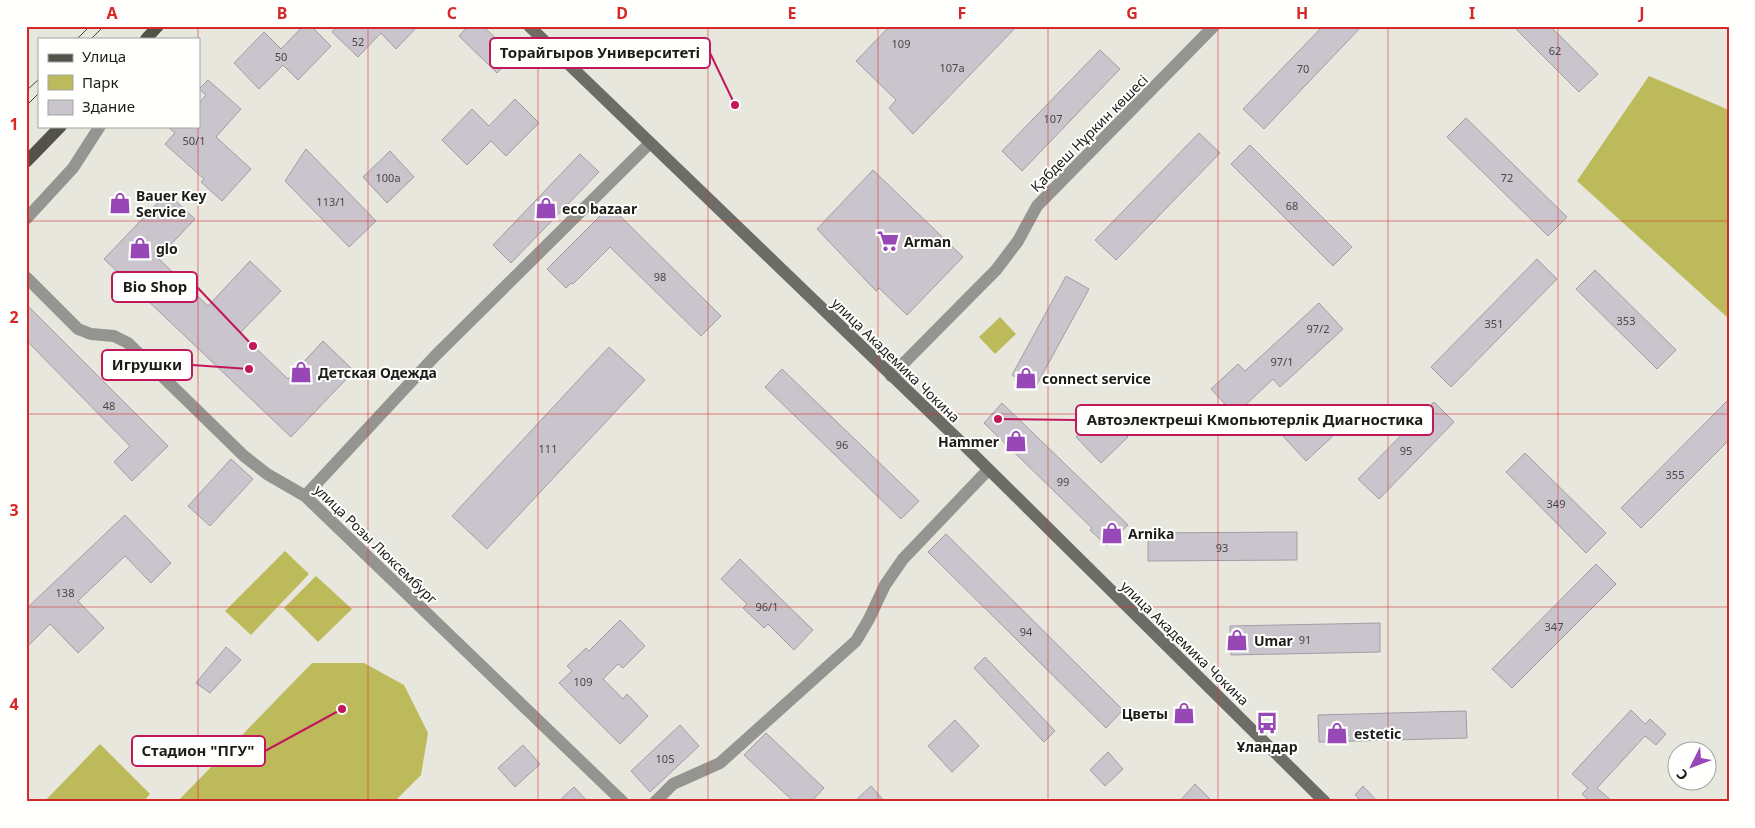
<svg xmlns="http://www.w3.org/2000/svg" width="1755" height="828" font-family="'Noto Sans',sans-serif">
  <rect width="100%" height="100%" fill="#e7e7de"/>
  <path fill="#bdba5b" d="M1649 76 1729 110V319L1577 181Z
    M1000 317 1016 334 995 354 979 337Z
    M285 551 309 574 251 635 225 611Z
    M316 576 352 609 318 642 284 608Z
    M312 663H364L404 685 428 733 421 775 394 802H177Z
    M100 744 150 794 143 802H44Z"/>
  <path fill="#cac4cc" stroke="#a29da5" d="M303 26H311L331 46 298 80 283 65 259 89 234 63 264 32 281 49Z
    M337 26H418L396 49 381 33 358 57 332 32Z
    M468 26H483L514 56 497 73 459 36Z
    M890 26H1017L913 134 889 108 896 100 856 61Z
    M1323 26H1362L1264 129 1243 109Z
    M1513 26H1550L1598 74 1579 92Z
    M1100 50 1120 69 1022 171 1002 151Z
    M208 80 241 109 216 137 251 169 222 201 201 182 204 179 165 144 175 133 167 126H199V103L206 95 199 89Z
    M515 99 539 123 506 156 491 141 467 165 442 140 472 109 489 126Z
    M1466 118 1567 217 1548 236 1447 137Z
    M1199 133 1220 153 1116 260 1095 240Z
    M1250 145 1352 247 1333 266 1231 164Z
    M306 149 376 221 349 247 285 181Z
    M390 151 414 177 387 203 363 177Z
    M580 154 599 172 511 263 493 245Z
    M873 170 963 257 907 315 879 288 876 291 817 229Z
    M167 193 195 219 158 258 208 306 250 261 281 291 240 333 288 379 323 341 354 371 291 437 104 259Z
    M610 206 721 316 701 336 610 247 573 284 571 283 566 288 547 269Z
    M1537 259 1557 279 1451 387 1431 367Z
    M1595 270 1676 350 1657 369 1576 289Z
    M1066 276 1089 289 1035 388 1012 375Z
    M1319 303 1343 329 1280 387 1273 379 1235 415 1211 389 1238 364 1245 371Z
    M26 304 168 446 132 481 114 462 130 446 26 340Z
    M609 347 645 380 487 549 452 516Z
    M782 369 919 501 901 519 765 387Z
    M1729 399V440L1641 528 1621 508Z
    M1434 402 1454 422 1379 499 1358 479Z
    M1002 403 1128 525 1107 546 1090 530 1092 528 984 423Z
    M1310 409 1334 435 1306 461 1282 435Z
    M1104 411 1128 437 1101 463 1076 437Z
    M1525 453 1606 533 1586 553 1506 472Z
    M231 459 253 479 210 526 188 506Z
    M125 515 171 563 151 583 125 556 78 601 104 628 78 653 50 624 26 648V609Z
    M1297 532V560L1148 561V533Z
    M946 534 1123 710 1106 728 928 552Z
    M740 559 813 630 794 650 768 624 764 628 743 608 747 604 721 579Z
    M1596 564 1616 584 1512 688 1492 669Z
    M620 620 645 646 623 668 618 664 603 679 623 699 627 694 648 716 620 744 559 683 572 671 567 666 586 648 589 651Z
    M1380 623V652L1231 655 1230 626Z
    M226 647 241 660 210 693 196 683Z
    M985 657 1055 731 1044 742 974 668Z
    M1631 710 1645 724 1650 719 1666 734 1656 745 1645 736 1597 788 1613 802H1590L1582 794 1588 788 1572 774Z
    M1466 711 1467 738 1319 742 1318 715Z
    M955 720 979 746 952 772 928 746Z
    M680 725 699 746 650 792 631 771Z
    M766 733 824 788 811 802H794L744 755Z
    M523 745 540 764 515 787 498 768Z
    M1108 752 1123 769 1105 786 1090 770Z
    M1195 784 1213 802H1179Z
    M871 786 885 802H854Z
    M1363 786 1378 802H1362L1355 795Z
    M574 787 588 802H558Z"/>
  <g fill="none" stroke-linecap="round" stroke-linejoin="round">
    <path stroke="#949490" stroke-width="12" d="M26 219 73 168 100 126
      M26 277 78 329 91 334 114 336 128 343 244 456 267 474 305 496 623 802
      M891 376 996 270 1018 241 1037 206 1214 26
      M305 496 435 356 650 143
      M655 802 673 784 720 763 856 641 869 619 885 585 903 559 988 470"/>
    <path stroke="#6d6d68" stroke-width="12" d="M529 26 964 445 1325 802"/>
    <path stroke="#52524b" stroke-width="12" d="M146 39 158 26
      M26 162 61 126"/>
    <path stroke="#464642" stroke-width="1" d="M77 39 90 26
      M91 39 104 26
      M26 91 39 79
      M26 106 39 93"/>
  </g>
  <path fill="none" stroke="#d62828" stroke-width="1" stroke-opacity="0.55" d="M198 26V39M368 26V802M538 26V802M708 26V802M878 26V802M1048 26V802M1218 26V802M1388 26V802M1558 26V802M198 126V802M26 221H1729M26 414H1729M26 607H1729"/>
  <defs>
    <g id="shop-bare" transform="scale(1.725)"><path d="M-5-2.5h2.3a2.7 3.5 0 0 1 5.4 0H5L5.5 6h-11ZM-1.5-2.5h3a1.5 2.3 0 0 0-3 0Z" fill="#9847b7" stroke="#fffffe" stroke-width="2.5" paint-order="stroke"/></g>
    <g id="supermarket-bare" transform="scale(1.725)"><path d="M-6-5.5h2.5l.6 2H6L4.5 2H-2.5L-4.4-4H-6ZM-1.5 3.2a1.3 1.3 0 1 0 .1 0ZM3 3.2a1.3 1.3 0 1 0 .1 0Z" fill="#9847b7" stroke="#fffffe" stroke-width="2.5" paint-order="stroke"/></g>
    <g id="bus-bare" transform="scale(1.725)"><path d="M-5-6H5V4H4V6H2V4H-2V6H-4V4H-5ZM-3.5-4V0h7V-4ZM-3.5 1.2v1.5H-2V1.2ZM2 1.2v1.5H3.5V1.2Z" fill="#9847b7" stroke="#fffffe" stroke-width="2.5" paint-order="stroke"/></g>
  </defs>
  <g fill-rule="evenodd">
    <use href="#shop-bare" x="120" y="203"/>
    <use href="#shop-bare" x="546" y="208"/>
    <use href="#supermarket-bare" x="888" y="241"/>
    <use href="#shop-bare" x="140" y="248"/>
    <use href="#shop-bare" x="301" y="372"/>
    <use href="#shop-bare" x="1026" y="378"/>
    <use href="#shop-bare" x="1016" y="441"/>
    <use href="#shop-bare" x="1112" y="533"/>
    <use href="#shop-bare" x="1237" y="640"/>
    <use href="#shop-bare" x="1184" y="713"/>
    <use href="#bus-bare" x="1267" y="723"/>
    <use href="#shop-bare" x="1337" y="733"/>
  </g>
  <g text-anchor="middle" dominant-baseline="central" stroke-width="4" stroke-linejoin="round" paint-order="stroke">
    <g font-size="11" fill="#484646">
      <text x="358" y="41">52</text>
      <text x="901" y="43">109</text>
      <text x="1555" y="50">62</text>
      <text x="281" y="56">50</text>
      <text x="952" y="67">107а</text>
      <text x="1303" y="68">70</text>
      <text x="1053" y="118">107</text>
      <text x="194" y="140">50/1</text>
      <text x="388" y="177">100а</text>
      <text x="1507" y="177">72</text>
      <text x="331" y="201">113/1</text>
      <text x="1292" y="205">68</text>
      <text x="660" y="276">98</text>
      <text x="1626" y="320">353</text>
      <text x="1494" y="323">351</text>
      <text x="1318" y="328">97/2</text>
      <text x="1282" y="361">97/1</text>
      <text x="109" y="405">48</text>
      <text x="842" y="444">96</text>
      <text x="548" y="448">111</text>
      <text x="1406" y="450">95</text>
      <text x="1675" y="474">355</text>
      <text x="1063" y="481">99</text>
      <text x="1556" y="503">349</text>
      <text x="1222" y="547">93</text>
      <text x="65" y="592">138</text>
      <text x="767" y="606">96/1</text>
      <text x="1554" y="626">347</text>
      <text x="1026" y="631">94</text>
      <text x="1305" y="639">91</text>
      <text x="583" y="681">109</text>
      <text x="665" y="758">105</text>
    </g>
    <g font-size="14" fill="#1c1c19" stroke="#fffffe">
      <text transform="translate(1089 133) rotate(-45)">Қабдеш Нұркин көшесі</text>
      <text transform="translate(896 360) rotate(44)">улица Академика Чокина</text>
      <text transform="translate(376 544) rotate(44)">улица Розы Люксембург</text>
      <text transform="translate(1185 643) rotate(44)">улица Академика Чокина</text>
    </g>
    <g font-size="14" font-weight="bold" fill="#1c1c19" stroke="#fffffe" text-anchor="start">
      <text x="136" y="195">Bauer Key<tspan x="136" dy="16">Service</tspan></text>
      <text x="562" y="208">eco bazaar</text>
      <text x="904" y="241">Arman</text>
      <text x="156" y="248">glo</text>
      <text x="318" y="372">Детская Одежда</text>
      <text x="1042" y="378">connect service</text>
      <text x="999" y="441" text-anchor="end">Hammer</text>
      <text x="1128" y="533">Arnika</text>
      <text x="1254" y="640">Umar</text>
      <text x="1168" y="713" text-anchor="end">Цветы</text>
      <text x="1354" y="733">estetic</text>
      <text x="1267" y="746" text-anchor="middle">Ұландар</text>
    </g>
  </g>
  <path fill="none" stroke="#c2185b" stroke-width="2" d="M735 105L710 53M253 346L197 287M249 369L192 365M998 419L1076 420M342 709L265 751"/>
  <g fill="#c2185b" stroke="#fffffe" stroke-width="2">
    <circle cx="735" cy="105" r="5"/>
    <circle cx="253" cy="346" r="5"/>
    <circle cx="249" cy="369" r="5"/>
    <circle cx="998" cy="419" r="5"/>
    <circle cx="342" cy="709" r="5"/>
  </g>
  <g fill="#fffffe" stroke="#c2185b" stroke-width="2">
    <rect x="490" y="38" width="220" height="30" rx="5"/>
    <rect x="112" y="272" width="85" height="30" rx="5"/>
    <rect x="102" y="350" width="90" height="30" rx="5"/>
    <rect x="1076" y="405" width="357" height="30" rx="5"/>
    <rect x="132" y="736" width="133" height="30" rx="5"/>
  </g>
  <g font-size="15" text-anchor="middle" font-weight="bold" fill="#1c1c19">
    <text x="600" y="58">Торайгыров Университеті</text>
    <text x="155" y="292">Bio Shop</text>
    <text x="147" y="370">Игрушки</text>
    <text x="1255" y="425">Автоэлектреші Кмопьютерлік Диагностика</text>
    <text x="198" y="756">Стадион "ПГУ"</text>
  </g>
  <rect width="1755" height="828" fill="none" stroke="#fffffe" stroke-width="55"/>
  <rect x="38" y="38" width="162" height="90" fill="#fffffe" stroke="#a4a4a2"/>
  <rect x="48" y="54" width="25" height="8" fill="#52524b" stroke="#a4a4a2"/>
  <text x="82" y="62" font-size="15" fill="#1c1c19">Улица</text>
  <rect x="48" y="75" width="25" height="15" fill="#bdba5b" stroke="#a4a4a2"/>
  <text x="82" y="88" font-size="15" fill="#1c1c19">Парк</text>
  <rect x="48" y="100" width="25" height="15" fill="#cac4cc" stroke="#a4a4a2"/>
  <text x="82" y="112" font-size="15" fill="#1c1c19">Здание</text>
  <g transform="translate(1692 766) rotate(228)"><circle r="24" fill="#fffffe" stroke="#a4a4a2"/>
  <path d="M0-4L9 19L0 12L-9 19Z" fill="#9847b7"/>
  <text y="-8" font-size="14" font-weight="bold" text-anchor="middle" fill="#1c1c19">С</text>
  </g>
  <rect x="28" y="28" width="1700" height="772" fill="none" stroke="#d62828" stroke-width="2"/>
  <g font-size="16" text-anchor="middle" font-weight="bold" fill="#d62828">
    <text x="112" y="19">A</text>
    <text x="282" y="19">B</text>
    <text x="452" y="19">C</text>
    <text x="622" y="19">D</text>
    <text x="792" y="19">E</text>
    <text x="962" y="19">F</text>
    <text x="1132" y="19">G</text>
    <text x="1302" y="19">H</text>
    <text x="1472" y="19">I</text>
    <text x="1642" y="19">J</text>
    <text x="14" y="130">1</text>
    <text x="14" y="323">2</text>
    <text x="14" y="516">3</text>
    <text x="14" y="710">4</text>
  </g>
</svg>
